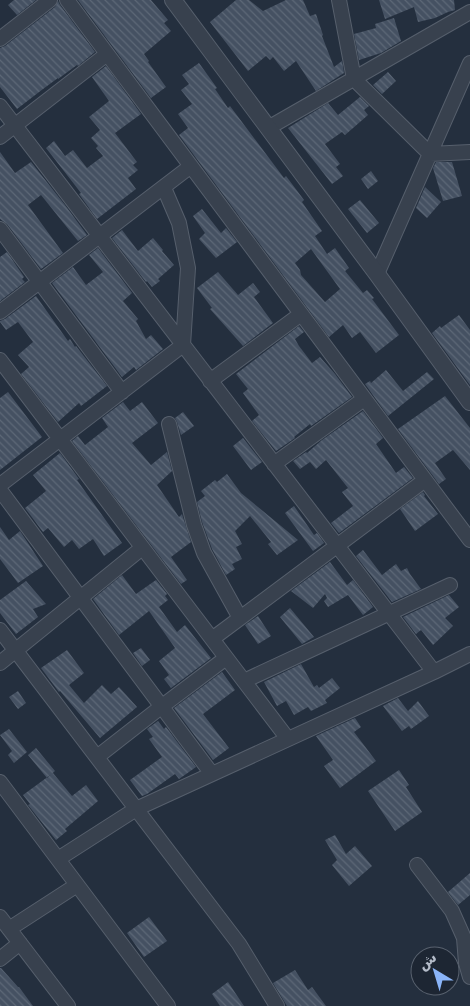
<svg xmlns="http://www.w3.org/2000/svg" width="470" height="1006" font-family="'DejaVu Sans','Noto Naskh Arabic',sans-serif">
  <defs>
    <pattern id="building-back-hatch" width="6" height="6" patternUnits="userSpaceOnUse" patternTransform="scale(1.25)"><rect width="6" height="6" fill="#455162"/><path d="M-1 5l2 2M0 0l6 6M5-1l2 2" fill="none" stroke="#5d6877"/></pattern>
  </defs>
  <rect width="100%" height="100%" fill="#242f3e"/>
  <path fill="url(#building-back-hatch)" fill-rule="evenodd" d="M14 0H36L17 15 8 5Z
    M78 0H151L168 20 164 23 171 31 144 54 149 61 148 62 166 87 151 98Z
    M236 0H249L263 11 286 0H303L310 16 316 14 323 35 322 36 334 67 342 61 344 73 333 80 316 91 296 61 284 71 273 57 270 60 266 56 248 71 210 22Z
    M379 0H454L455 10 448 12 435 18 418 22 414 7 385 19Z
    M58 1 60 5 95 52 78 66 77 65 58 79V78L43 89 17 109 0 87V48L5 46 55 7Z
    M394 18 401 41 381 53 359 60 354 34 376 28 375 24Z
    M199 63 217 88 215 89 228 108 230 106 284 178 286 176 304 200 302 202 322 231 315 236 327 254 335 248 349 268 345 271 363 293 367 290 374 298 372 299 399 335 376 353 360 332 352 338 343 325 329 337 179 135 188 128 178 114 192 104 181 90 189 84 182 75ZM311 249 340 289 325 302 301 275 300 270 295 263Z
    M106 66 141 114 115 133 137 162 133 165 138 170 128 178 136 189 97 219 79 194 81 193 46 148 54 141 65 156 73 150 87 168 103 156 96 148 98 146 91 138 100 130 89 117 109 101 92 77Z
    M388 72 396 81 382 94 373 85Z
    M360 97 369 106 364 110 368 115 345 135 342 132 325 144 340 164 336 167 343 176 332 184 288 128 328 103 338 115Z
    M0 152 15 173 31 162 65 205 87 235 78 241 41 195 28 205 63 253 41 269 7 224 0 219Z
    M436 162H452L462 196 443 201 433 168Z
    M371 171 378 181 368 189 361 179Z
    M425 187 441 202 427 218 416 208Z
    M360 200 379 223 367 233 348 209Z
    M202 209 221 233 226 228 237 242 216 258 199 239 205 233 193 216Z
    M122 230 138 251 153 238 163 250 162 251 174 265 158 279 160 281 152 287 147 281 146 282 112 238Z
    M98 248 132 293 123 301 138 319 136 321 146 339 151 335 163 349 136 370 134 367 122 377 52 283 73 267 86 285 103 272 89 255Z
    M7 252 20 271 24 277 22 279 25 282 0 301V257Z
    M218 272 238 295 253 283 260 292 254 297 273 323 243 346 210 309 212 308 197 288Z
    M36 296 68 341 70 339 75 347 76 346 107 386 81 406 79 403 58 422 21 374 29 367 18 355 33 342 18 322 6 330 0 322V321L5 319Z
    M459 315 470 330V385L432 333 440 326 441 328Z
    M299 326 304 332 295 339 299 346 312 363 320 357 335 374 352 397 311 426 310 424 294 437 295 438 276 451 252 421 259 415 243 393 248 389 236 374Z
    M386 370 403 391 427 372 434 379 388 416 365 384 370 381 371 383Z
    M8 392 42 437 0 470V398Z
    M445 396 470 428V470L453 450 435 463 446 479 439 484 398 429Z
    M123 402 130 411 142 402 158 423 132 443 151 465 167 452 172 471 157 485 179 517 182 514 191 542 171 557 187 580 181 584 72 441 78 436 85 445 108 427 102 418Z
    M363 411 383 438 376 444 396 473 404 467 413 478 339 533 331 523 353 506 342 492 348 488 326 460 316 469 310 462 300 469 293 461 306 452 307 453 322 440Z
    M183 412 194 426 181 435 177 422 175 418Z
    M243 438 262 462 251 470 233 446Z
    M60 453 79 479 77 480 122 543 104 556 93 539 79 549 72 540 64 547 48 528 43 532 25 508 46 491 33 475Z
    M227 474 241 493 298 540 277 555 268 544 271 542 250 516 235 531 242 544 236 547 242 559 232 564 235 569 226 575 212 549 202 522 197 502 205 496 201 491 215 480 217 482Z
    M423 492 425 495 424 496 438 514 415 531 400 509Z
    M294 506 314 535 317 533 324 543 313 551 285 513Z
    M0 527 9 540 20 531 43 566 18 583 0 559Z
    M363 550 382 575 396 564 401 571 407 568 410 574 421 589 392 602 356 556Z
    M330 562 347 585 353 580 373 607 363 615 348 595 328 607 324 601 327 598 325 594 313 608 291 591Z
    M122 575 136 594 156 580 167 594 165 596 168 600 159 607 177 632 185 625 211 658 171 688 164 679 169 675 159 661 175 648 149 611 119 635 93 599Z
    M26 581 46 604 33 609 38 617 16 634 0 613V600Z
    M449 595 459 607 445 618 453 626 433 645 421 630 416 634 403 617Z
    M290 608 314 637 302 644 280 617Z
    M258 616 271 636 258 644 245 625Z
    M141 648 150 660 142 666 133 653Z
    M67 650 84 673 69 685 84 703 102 685 111 694 119 687 137 707 100 738 60 691 59 692 41 668Z
    M301 664 314 687 317 685 319 688 332 678 340 688 325 700 327 703 311 711 308 707 294 715 286 701 277 706 264 682Z
    M222 672 235 690 203 714 229 748 213 760 174 708Z
    M18 691 26 703 18 709 9 697Z
    M398 698 408 711 418 701 429 716 411 729 409 726 402 731 383 706Z
    M355 718 361 727 354 732 376 761 340 788 324 766 333 760 316 736Z
    M158 721 164 729 166 727 196 767 179 779 175 774 147 794 142 796 130 780 162 757 149 739 153 737 147 729Z
    M9 729 27 752 14 763 8 755 12 751 0 735Z
    M36 748 55 771 47 778 28 755Z
    M399 770 409 785 406 787 422 812 395 831 368 791Z
    M53 773 72 796 86 785 98 801 65 829 67 831 56 840 28 805 30 804 23 795Z
    M335 835 346 854 355 846 372 866 349 886 332 865 337 860 325 840Z
    M470 873V895L458 905 448 892Z
    M149 917 167 941 144 957 127 933Z
    M0 968H1L18 987H19L33 1006H0Z
    M295 970 308 990 312 987 326 1006H287L273 983Z
    M228 982 244 1006H220L212 994Z"/>
  <g fill="none" stroke-linecap="round" stroke-linejoin="round">
    <g stroke="#565f6c" stroke-width="16">
      <path id="minor" d="M67 0 470 540
        M339 0 354 79 430 154 470 152
        M0 39 50 0
        M0 106 434 672
        M268 128 470 12
        M0 137 107 54
        M0 229 122 392
        M377 274 470 63
        M0 312 191 166
        M0 360 288 739
        M210 381 301 314
        M169 424 194 525 204 553 240 618
        M274 464 364 399
        M0 485 183 345 188 268 179 223 164 188
        M0 490 212 774
        M0 630 239 944 277 1006
        M212 639 425 480
        M0 663 142 548
        M244 681 450 585
        M97 757 161 707 226 658
        M0 782 168 1006
        M58 859 136 809 434 672 470 654
        M417 865 452 911 464 938 466 963 470 977
        M0 917 68 1006
        M9 929 77 885
        M0 959 20 943"/>
    </g>
    <g stroke="#565f6c" stroke-width="18">
      <path id="tertiary" d="M173 0 377 274 470 402"/>
    </g>
    <use href="#minor" stroke="#38414e" stroke-width="14"/>
    <use href="#tertiary" stroke="#38414e" stroke-width="16"/>
  </g>
  <g transform="translate(435 971) rotate(322)"><circle r="24" fill="#1d2633" stroke="#59626f"/>
  <path d="M0-4L9 19L0 12L-9 19Z" fill="#8ab4f8"/>
  <text y="-8" font-size="14" font-weight="bold" text-anchor="middle" fill="#b4bcc9">ش</text>
  </g>
</svg>
